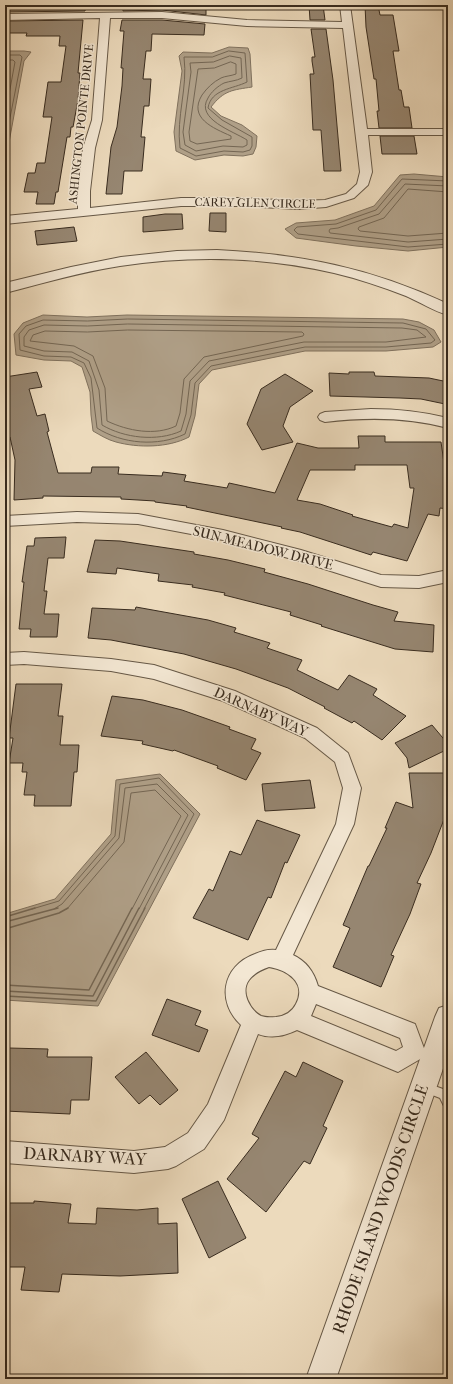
<svg xmlns="http://www.w3.org/2000/svg" width="453" height="1384" font-family="'IM FELL French Canon',serif">
  <rect width="100%" height="100%" fill="#ecdabc"/>
  <filter id="stains"><feTurbulence type="fractalNoise" baseFrequency=".005" numOctaves="4"/><feColorMatrix values="0 0 0 0 .2 0 0 0 0 .09 0 0 0 0 .02 0 0 0 .5 -.17"/></filter>
  <radialGradient id="worn" r=".72"><stop offset=".6" stop-color="#630" stop-opacity="0"/><stop offset="1" stop-color="#630" stop-opacity=".3"/></radialGradient>
  <path fill="#af9f87" stroke="#80715d" d="M229 47 248 48 250 54 252 87C233 90 224 90 211 107L221 116 242 125 257 136 256 147 253 154 243 156 224 155 195 160 176 151 174 132 182 71 179 56 183 52 212 53Z
    M5 51H24L31 52 24 61 5 164Z
    M414 174 448 177V247L408 251 356 246 296 238 285 229 296 223 335 220 374 206 400 175Z
    M43 315 87 317 127 315 403 319 419 322 434 330 441 342 433 347 386 351H305L212 370 199 384 195 416 189 437C168 448 138 448 116 442 108 440 100 435 93 431L91 415 90 392 82 367 71 361 44 360 16 355 14 334 23 323Z
    M160 774 200 814 98 1006 5 1000V914L55 899 111 834 116 780Z"/>
  <g fill="none" stroke-linecap="round" stroke-linejoin="round">
    <path stroke="#746653" stroke-width="1" d="M229 51 245 53 247 82C233 89 211 89 208 108L222 120 252 137V146L250 150 243 152 224 151 196 156 180 148C176 116 188 88 184 57H212Z
      M5 55H20L22 57 5 143
      M230 56 241 58 242 78C236 81 230 81 224 83 218 86 211 92 208 98 195 119 233 131 247 140V145L243 147 223 146 196 151 185 145 183 132 191 72 190 63 213 62Z
      M5 60H13L15 62 5 116
      M231 62 236 64V74C231 76 225 76 221 78 213 82 207 88 202 95 188 118 213 128 231 136V139L197 144 190 141 189 132 198 69 214 68Z
      M448 181 402 179 376 210 336 224 297 227 294 230 298 234 408 247 448 244
      M448 186 405 184 379 214 338 228 330 229 329 231 330 233 408 242 448 239
      M448 192 408 189 384 218 359 227 358 229 360 231 408 236 448 233
      M128 319 403 323 426 329 435 340 431 343 386 347H305L211 366 195 383 191 415 185 434C158 447 122 444 97 428L91 378 84 363 71 357 44 356 20 350 19 334 26 326 43 320 87 321Z
      M128 324 402 328 417 330 426 337 386 342H304L209 361 190 381 186 414 181 431C157 442 124 438 102 425L99 390 89 361 72 352 44 351 24 346V337L29 330 44 325 87 326Z
      M128 330 302 332 304 334 303 336 204 357 184 379 180 413 176 426C155 436 128 431 107 421L105 388 93 356 74 346 30 341 33 335 45 331 87 332Z
      M32 909 59 901 115 836 120 784 159 778 194 814 144 909
      M54 909 62 904 119 838 125 788 157 784 188 815 139 909
      M67 909 124 842 131 793 155 790 181 816 132 909"/>
    <path stroke="#746653" stroke-width="1.5" d="M5 917 35 908
      M5 922 58 908
      M5 929 59 913 68 908
      M5 985 89 990 132 908
      M5 991 93 996 139 908
      M5 996 96 1001 145 908"/>
  </g>
  <path fill="#968671" stroke="#392c1f" fill-rule="evenodd" d="M5 5H86L85 11 5 12Z
    M123 5H206V15L162 10 123 11Z
    M309 5H323L325 20H310Z
    M365 5H378L380 15H393L399 51H393L399 90H401L404 107H409L412 128H379L377 111H379L376 79H374L366 27Z
    M83 20 78 73H80L78 100 73 127H71L70 137H67L58 192H56L54 204H36L38 192H24L28 173H35L37 163H45L52 117H43L48 82H61L66 46H59L60 36H26L27 33H5V21Z
    M122 20H162L205 24 204 35 152 34 151 51H146L143 79H151L149 106H144L141 137H145L142 171H124L122 194H106L111 147 117 127 122 86 123 68H121L124 31H120Z
    M311 29H326L333 80 341 171H324L321 130H313L310 74H314L312 61V57H315Z
    M380 136H414L417 154H382Z
    M210 213H226V232L209 231Z
    M165 214H182L183 229 143 232V217Z
    M74 227 77 241 37 245 35 231Z
    M37 372 42 387 29 389 37 416 45 414 49 431 47 432 58 473H91L92 467H119L118 474 162 476 163 472 186 475 184 481 227 488 229 483 275 493 297 443 318 448H359L358 436H385V442H441L445 470H448V509L440 508 439 516 428 514 407 561 373 552 371 555 300 532 281 528 282 527 186 507 187 506 155 502V501L121 499V497L43 496V498L14 500 15 460 10 437 7 438 5 429V377ZM355 465H407L410 488H414L408 528 394 524 392 527 352 516 353 515 320 504 297 500 310 470H355Z
    M349 372H374L375 376 429 378 448 382V393L445 404 421 399 400 398 330 396 329 373 349 374Z
    M285 374 313 391 290 407 283 426 293 442 262 450 247 424 261 389Z
    M66 537 64 558H48L44 591H47L44 614H59L57 637H30L31 629H19L24 582H22L27 546H34L35 538Z
    M95 540 120 541 194 552V554L228 560 265 569 264 572 308 584 373 605 398 612 394 621 434 625 433 652 395 649 321 626 322 625 290 615 291 612 224 595 225 593 192 587 193 585 158 581 159 574 117 568 116 574 87 572Z
    M136 607 208 620 236 628 234 632 270 643 267 648 302 660 297 670 338 690 349 675 377 689 373 695 406 716 382 740 354 721 352 723 324 708 325 707 288 688 236 669 184 654 111 640 88 638 92 608 135 610Z
    M16 684H62L58 716H63L60 745H79L77 772H74L71 806H34L35 795H24L27 772H22L23 763H9L13 738H9Z
    M112 696 143 700 182 710 230 727 229 729 256 739 251 749 261 753 246 780 217 768 218 766 174 750 173 751 142 744 143 741 101 736Z
    M432 725 448 744V749L409 768 407 758 395 743Z
    M409 773H448V809L431 853 417 883 421 884 410 914 391 955 394 956 381 987 333 967 350 928 343 925 368 866H369L387 828H385L396 802 413 808Z
    M310 780 315 808 265 811 262 784Z
    M257 820 300 835 287 863 285 862 271 898 268 897 248 940 193 918 209 889 213 891 230 851 241 855Z
    M167 999 201 1011 195 1025 208 1030 199 1052 152 1035Z
    M9 1048 48 1049 47 1057H92L89 1100H71L70 1114 5 1111V1079Z
    M146 1052 178 1090 160 1105 150 1095 139 1104 115 1077Z
    M303 1062 343 1081 323 1126 327 1128 310 1164 304 1161 266 1212 227 1179 259 1138 252 1134 285 1071 296 1077Z
    M218 1181 246 1238 209 1258 182 1199Z
    M34 1201 71 1204 68 1223 96 1224 97 1208 137 1210 158 1208V1224L177 1223 178 1273 120 1276 62 1274 59 1292 21 1290 25 1267H5V1203H34Z"/>
  <g fill="none" stroke-linecap="round" stroke-linejoin="round">
    <g stroke="#665846" stroke-width="2">
      <path id="service" d="M426 1083 443 1089 448 1088V1107L444 1106 440 1098 422 1091 421 1088 422 1085Z"/>
    </g>
    <g stroke="#665846" stroke-width="2">
      <path id="minor" d="M340 5H350L367 129H448V135H368L372 172 368 185 354 198 326 207 299 209 239 206H181L5 224V216L78 209V191L83 148 92 120 100 18 5 20V14L162 12 247 20 342 22ZM110 18H162L247 26 343 28 360 172 357 184 346 194 325 200 299 201 239 198H181L90 208V191L95 148 102 120Z
        M371 409C398 409 423 412 448 418V428C407 417 367 417 325 422L320 420 318 417 320 414 325 412Z
        M77 512 138 514 223 530 301 550 381 575 419 576 448 570V582L419 588 381 587 299 561 223 540 138 524 77 522 5 526V516Z
        M24 652 111 659 154 665 235 691 317 728 348 753 361 788 354 824 293 955C306 961 314 972 318 986L415 1024 425 1051 422 1058 398 1072 297 1030C284 1036 272 1039 258 1034L224 1120 204 1149 176 1166 168 1169 134 1173 5 1163V1141L134 1151 165 1147 188 1133 208 1104 241 1025C216 1002 222 966 255 954 262 951 268 949 276 950L336 824 343 788 335 762 305 738 223 701 154 679 111 671 24 664 5 665V653ZM269 967C288 970 307 983 296 1004 292 1012 285 1016 276 1017 271 1017 267 1018 261 1016 250 1010 240 992 249 980 254 973 261 970 269 967ZM316 1004 400 1038 403 1047 396 1051 311 1016Z"/>
    </g>
    <g stroke="#665846" stroke-width="2">
      <path id="tertiary" d="M217 250C301 254 371 268 448 304V315C433 311 420 302 406 296 383 287 359 279 334 273 265 257 191 255 120 266 81 272 43 283 5 293V283L71 267 121 257 177 251Z
        M448 1005V1054L336 1379H306L435 1017 439 1008Z"/>
    </g>
    <use href="#service" fill="#f3e7d3" fill-rule="evenodd"/>
    <use href="#minor" fill="#f3e7d3" fill-rule="evenodd"/>
    <use href="#tertiary" fill="#f3e7d3" fill-rule="evenodd"/>
  </g>
  <g text-anchor="middle" dominant-baseline="central" stroke-width="3" stroke-linejoin="round" paint-order="stroke">
    <g font-size="12" fill="#392c1f" stroke="#f3e7d3">
      <text transform="translate(81 124) rotate(-84)">ASHINGTON POINTE DRIVE</text>
      <text transform="translate(255 203) rotate(1)">CAREY GLEN CIRCLE</text>
    </g>
    <g font-size="14" fill="#392c1f" stroke="#f3e7d3">
      <text transform="translate(263 548) rotate(14)">SUN MEADOW DRIVE</text>
      <text transform="translate(261 712) rotate(24)">DARNABY WAY</text>
    </g>
    <g font-size="17" fill="#392c1f" stroke="#f3e7d3">
      <text transform="translate(85 1156) rotate(3)">DARNABY WAY</text>
      <text transform="translate(380 1209) rotate(-71)">RHODE ISLAND WOODS CIRCLE</text>
    </g>
  </g>
  <rect width="453" height="1384" fill="none" stroke="#ecdabc" stroke-width="20"/>
  <rect x="6" y="6" width="441" height="1372" fill="none" stroke="#392c1f" stroke-width="2"/>
  <rect x="10" y="10" width="433" height="1364" fill="none" stroke="#392c1f"/>
  <rect width="100%" height="100%" filter="url(#stains)"/>
  <rect width="100%" height="100%" fill="url(#worn)"/>
</svg>
